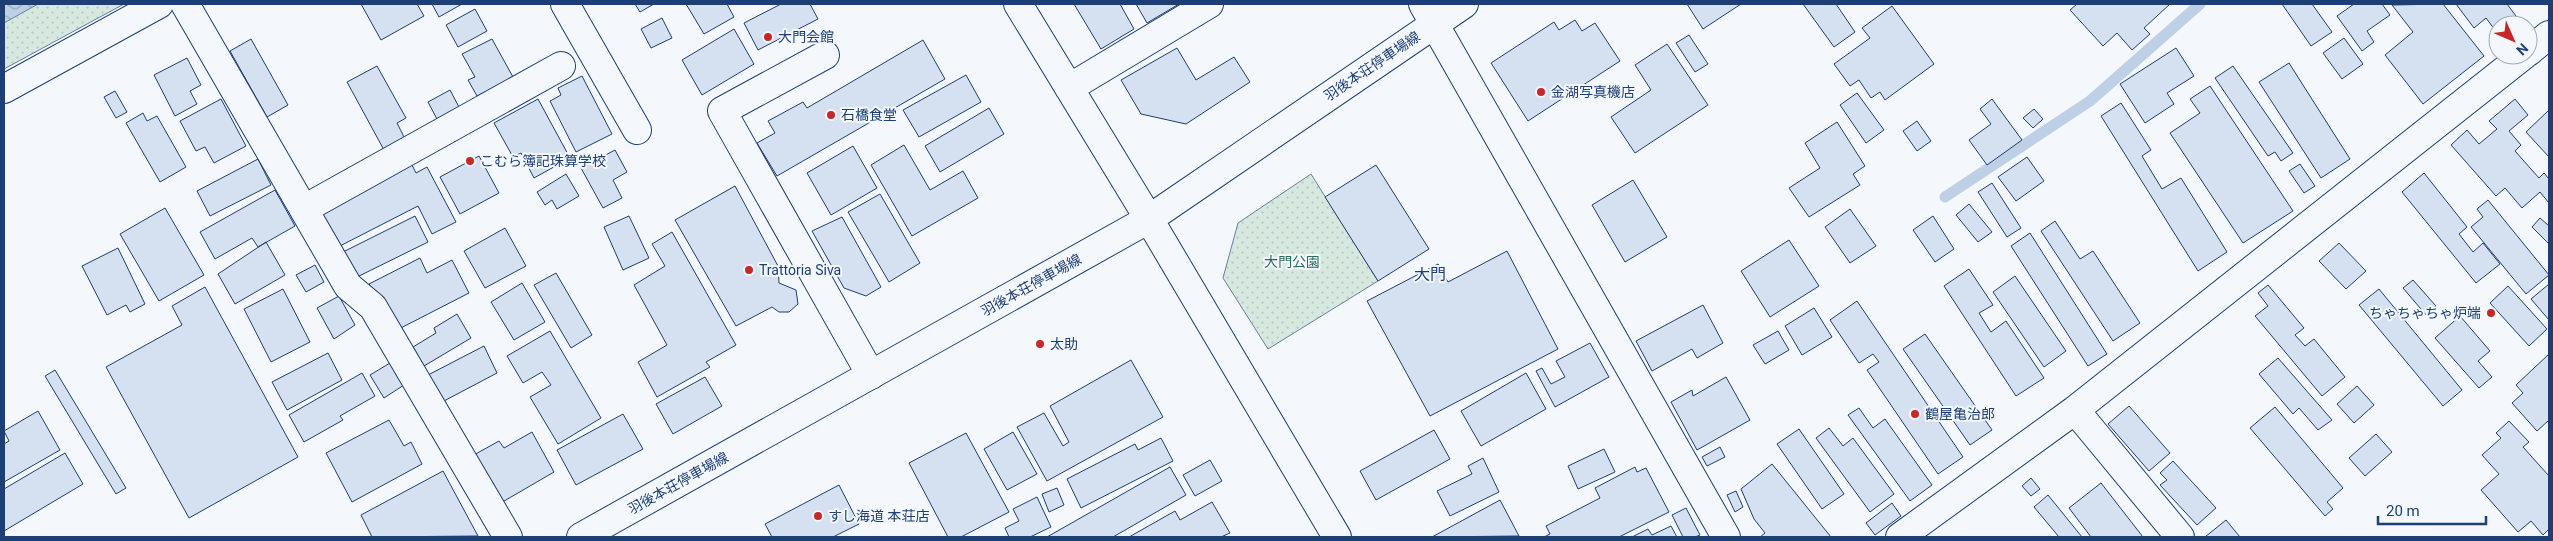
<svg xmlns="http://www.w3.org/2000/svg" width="2553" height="541" font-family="Roboto,'Noto Sans JP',sans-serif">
  <defs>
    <pattern id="park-dots" width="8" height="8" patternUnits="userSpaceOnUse" patternTransform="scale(1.25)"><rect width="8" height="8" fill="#d7e8df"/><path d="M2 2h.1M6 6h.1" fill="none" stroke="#b8c8c3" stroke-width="1.8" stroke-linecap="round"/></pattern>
    <pattern id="water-waves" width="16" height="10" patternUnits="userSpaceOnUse" patternTransform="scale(1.25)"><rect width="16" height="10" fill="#bed0e5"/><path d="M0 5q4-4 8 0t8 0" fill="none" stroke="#9aaabe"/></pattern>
  </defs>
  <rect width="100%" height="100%" fill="#f4f7fb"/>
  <path fill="url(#park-dots)" stroke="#687fa3" d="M4 4H124L4 69Z
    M1311 174 1378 281 1268 349 1223 278 1238 223Z"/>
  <path fill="url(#water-waves)" stroke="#687fa3" d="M4 4H38L4 23Z"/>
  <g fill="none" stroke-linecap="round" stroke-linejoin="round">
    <path stroke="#bed0e5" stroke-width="11" d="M1945 197 2090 101 2200 4"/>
  </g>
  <path fill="#d5e0f0" stroke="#1d3f73" d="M361 4H417L424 16 381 40Z
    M432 4H462L439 17Z
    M635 4H654L640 12Z
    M686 4H727L734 17 704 34Z
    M781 4H810L818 19 758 50 744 23Z
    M1074 4H1120L1134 29 1101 49Z
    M1136 4H1179L1147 23Z
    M1687 4H1741L1703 29Z
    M1803 4H1836L1855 32 1834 47Z
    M2077 4H2170L2144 28 2150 34 2132 50 2117 33 2103 46 2070 10Z
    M2282 4H2312L2332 32 2311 46Z
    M2354 4H2382L2390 15 2367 31 2374 42 2362 51 2337 16Z
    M2443 4 2484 56 2423 104 2385 55 2413 32 2392 5Z
    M2456 4H2507L2522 24 2498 25V34L2486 18 2474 28Z
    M1892 6 1934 64 1885 100 1880 92 1871 98 1859 80 1850 86 1834 64 1870 38 1862 28Z
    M475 9 487 31 458 47 446 25Z
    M662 18 672 38 651 48 641 29Z
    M1575 20 1582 31 1595 23 1620 61 1528 121 1491 63 1554 22 1559 30Z
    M734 29 754 64 702 95 682 60Z
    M1689 35 1708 64 1695 72 1676 43Z
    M2344 38 2363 64 2342 79 2323 53Z
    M251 39 288 105 267 117 230 51Z
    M492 39 513 77 477 96 468 80 475 77 462 54Z
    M923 40 945 79 777 176 757 143 775 133 768 121 803 102 807 108Z
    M1667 44 1708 105 1635 153 1611 117 1651 90 1635 65Z
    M1177 48 1196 80 1234 57 1250 82 1186 124 1141 114 1121 80Z
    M2176 48 2194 76 2167 93 2174 104 2145 123 2120 84Z
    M187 58 201 85 190 91 197 104 175 116 154 75Z
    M2289 63 2350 159 2321 178 2259 82Z
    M377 66 406 118 397 123 405 139 384 150 347 82Z
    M2233 66 2293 153 2281 161 2275 152 2268 156 2215 78Z
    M966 75 981 102 919 137 903 110Z
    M582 76 612 134 576 152 550 101 561 95 558 88Z
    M2210 86 2293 211 2243 243 2170 133 2200 113 2190 99Z
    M450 90 460 109 438 121 428 102Z
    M115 91 127 112 116 118 104 97Z
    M1857 93 1884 130 1866 143 1840 105Z
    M221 99 246 146 214 163 205 147 196 151 180 121Z
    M538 99 570 158 534 178 521 153 513 157 494 123Z
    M1992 99 2022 140 1987 165 1969 140 1991 124 1980 109Z
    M2515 99 2528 115 2509 131 2521 145 2515 151 2539 178 2544 173 2549 179V203L2540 192 2522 208 2505 188 2496 196 2451 145 2467 130 2479 144 2497 129 2489 121Z
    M2121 103 2151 150 2142 156 2162 189 2181 178 2227 252 2198 271 2101 116Z
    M989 108 1004 134 940 172 925 146Z
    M2034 109 2043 119 2033 128 2023 118Z
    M2549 110V157L2526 132Z
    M143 113 147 121 157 116 186 167 160 182 126 123Z
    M1917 121 1931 141 1917 151 1903 131Z
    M1837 122 1865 166 1853 174 1860 185 1809 217 1789 188 1820 168 1805 143Z
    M904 145 930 190 963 171 978 198 912 236 871 165Z
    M853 146 877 188 831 215 807 173Z
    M615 150 627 172 613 180 622 198 603 208 581 168Z
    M479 156 499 193 460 214 440 177Z
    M2027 157 2044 181 2016 201 1998 177Z
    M258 159 271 185 210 216 197 191Z
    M411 163 416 173 427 167 456 222 432 234 418 206 336 248 317 212Z
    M2300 164 2315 186 2304 193 2289 171Z
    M1376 165 1429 249 1378 281 1325 197Z
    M2424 173 2467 227 2459 234 2473 252 2483 243 2500 264 2476 283 2402 192Z
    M566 174 579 196 557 209 552 200 545 205 537 192Z
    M1633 180 1667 237 1625 262 1592 205Z
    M1992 183 2021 228 2007 237 1978 192Z
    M735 186 778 266 779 283 796 290 798 304 789 312H779L772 307 736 326 675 220Z
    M275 190 295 226 258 247 252 238 215 259 200 232Z
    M880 194 920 263 889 282 848 212Z
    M2488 200 2549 275 2526 294 2471 227 2483 217 2477 209Z
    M1969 204 1992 232 1978 242 1956 215Z
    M165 208 204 275 159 301 120 234Z
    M1850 209 1876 246 1850 263 1825 227Z
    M415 216 428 242 353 279 341 253Z
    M629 216 649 258 623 270 604 227Z
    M1933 216 1954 249 1935 262 1913 230Z
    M842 217 881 287 866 296 844 288 812 231Z
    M2540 218 2549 226V244L2532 227Z
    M2055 221 2080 259 2093 251 2140 323 2113 341 2041 231Z
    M505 228 526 266 485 288 464 251Z
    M672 232 736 345 706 362 710 367 657 397 638 362 667 345 634 285 665 266 652 244Z
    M2030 233 2107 354 2088 366 2011 246Z
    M1789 240 1819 286 1770 317 1741 271Z
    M266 242 285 275 235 304 218 274Z
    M2339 243 2366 271 2346 289 2319 261Z
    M118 248 145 304 130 312 126 305 107 315 82 266Z
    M1507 251 1558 349 1430 416 1367 301 1438 264 1448 282Z
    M420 258 427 273 452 260 469 293 393 332 369 284Z
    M315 265 324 282 306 292 296 275Z
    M1969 269 1993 305 1979 313 1991 332 2006 321 2044 378 2016 396 1944 286Z
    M556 273 592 335 571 348 534 285Z
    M2015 276 2066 351 2044 367 1993 292Z
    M2413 280 2436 306 2426 315 2403 288Z
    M522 283 545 322 514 340 491 302Z
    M2549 284V320L2531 299Z
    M2268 285 2304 328 2295 335 2305 346 2314 339 2345 377 2322 396 2255 316 2268 306 2258 293Z
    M2508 286 2547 329 2529 346 2490 303Z
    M205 287 298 457 189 518 106 367 182 325 172 306Z
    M283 289 310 342 271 362 244 309Z
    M2379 289 2462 390 2443 406 2359 305Z
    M339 296 355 325 334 339 317 308Z
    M1857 301 1963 457 1938 474 1867 370 1879 362 1873 354 1859 363 1830 320Z
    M1703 305 1723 343 1697 358 1692 349 1652 371 1636 341Z
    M1814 308 1832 337 1802 355 1785 326Z
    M457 314 471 338 424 366 413 347 436 333 434 328Z
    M2460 316 2490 351 2478 361 2492 377 2479 388 2435 338Z
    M550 331 601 418 558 444 530 397 551 385 542 372 523 383 507 356Z
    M1778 331 1789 350 1765 364 1753 345Z
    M1925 334 1992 430 1970 445 1903 349Z
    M1590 343 1609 377 1555 407 1536 371 1542 368 1551 384 1565 377 1556 361Z
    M484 346 497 373 442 402 428 375Z
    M328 353 342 380 287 410 272 382Z
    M2549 354V420L2537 431 2512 403 2523 393 2516 385Z
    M2278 358 2332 420 2318 430 2299 408 2293 414 2259 374Z
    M1131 360 1163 417 1047 481 1017 427 1044 413 1063 446 1069 442 1050 406Z
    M390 363 404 385 384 398 370 375Z
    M55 370 126 488 116 494 45 376Z
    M362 373 375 396 340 416 343 420 304 442 289 415Z
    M1526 373 1546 409 1481 446 1461 411Z
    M705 377 722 406 673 434 656 404Z
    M1726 377 1750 420 1697 450 1671 402 1692 390 1693 396Z
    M2357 386 2374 405 2354 423 2337 404Z
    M2129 406 2170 453 2149 471 2108 424Z
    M2275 407 2343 488 2327 502 2333 509 2325 516 2250 428Z
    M1859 408 1873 428 1885 419 1932 485 1910 501 1848 415Z
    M38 411 60 450 4 482V444L9 441 4 431Z
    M623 414 643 449 576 485 557 450Z
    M389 420 404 446 411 442 422 464 352 502 326 453Z
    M2509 421 2529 442 2523 447 2549 476V529L2543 535 2531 521 2518 532 2481 490 2499 474 2482 455 2501 438 2496 433Z
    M1829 428 1843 446 1853 438 1894 494 1870 512 1816 438Z
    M1799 429 1844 494 1822 509 1777 444Z
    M1434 430 1450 459 1376 500 1360 471Z
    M532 432 554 472 499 504 472 456 499 441 504 448Z
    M1013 432 1037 474 1007 490 984 449Z
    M966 433 1009 512 961 537H948L909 463Z
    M2376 434 2392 452 2365 476 2349 458Z
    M1161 438 1173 461 1081 508 1067 479 1135 444 1138 450Z
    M1720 447 1725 457 1707 466 1702 457Z
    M1604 449 1615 472 1578 489 1568 466Z
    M65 453 83 484 4 531V489Z
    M1483 458 1499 492 1450 516 1437 491 1472 474 1468 466Z
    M1210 460 1222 481 1195 496 1183 475Z
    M2173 461 2216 508 2197 525 2160 485 2167 480 2160 473Z
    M1772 464 1831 537H1760L1765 533 1754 519 1741 489Z
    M1170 467 1186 495 1113 537H1047Z
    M1635 467 1637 472 1646 468 1669 512 1619 537H1544L1550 534 1546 526 1600 498 1595 488Z
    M443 471 478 536 372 537 361 515Z
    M2031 478 2040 489 2031 496 2022 486Z
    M2101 483 2143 537H2091L2069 508Z
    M839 485 859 524 833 537H772L765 524Z
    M1057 488 1064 505 1049 512 1042 494Z
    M1736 491 1743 507 1735 512 1727 495Z
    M2048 495 2082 537H2059L2034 507Z
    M1037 497 1051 527 1030 537H1009L1005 528 1019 521 1013 509Z
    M1500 500 1519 536 1432 537Z
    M1212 502 1230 533 1221 537H1129L1175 511 1180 520Z
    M1892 503 1901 516 1875 535 1866 523Z
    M1686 508 1700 535 1695 537H1683L1672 515Z
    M2226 520 2240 537H2205Z
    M1671 526 1677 537H1632L1648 529 1652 535Z"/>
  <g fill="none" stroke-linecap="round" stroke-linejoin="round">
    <g stroke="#1d3f73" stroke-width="30">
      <path id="minor" d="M185 4 348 286 373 307 508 537
        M565 4 637 130
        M1018 4 1149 219 1337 537
        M1423 4 1726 537
        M2528 52 2549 35
        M825 55 722 111 871 375
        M1069 88 1209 4
        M4 89 159 4
        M304 209 561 66
        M2075 410 2180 537
        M1900 537 2075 410 2524 55"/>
    </g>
    <g stroke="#1d3f73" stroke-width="30">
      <path id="major" d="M581 537 1149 219 1464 4"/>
    </g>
    <use href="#minor" stroke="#f4f7fb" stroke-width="28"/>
    <use href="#major" stroke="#f4f7fb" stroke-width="28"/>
  </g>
  <g fill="#c62828" stroke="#f4f7fb" stroke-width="2">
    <circle cx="768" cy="37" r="5"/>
    <circle cx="1541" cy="92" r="5"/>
    <circle cx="831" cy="115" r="5"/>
    <circle cx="470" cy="161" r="5"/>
    <circle cx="749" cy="270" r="5"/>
    <circle cx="2491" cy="313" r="5"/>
    <circle cx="1040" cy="344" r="5"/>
    <circle cx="1915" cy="414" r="5"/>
    <circle cx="818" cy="516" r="5"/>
  </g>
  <g text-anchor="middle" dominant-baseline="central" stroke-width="4" stroke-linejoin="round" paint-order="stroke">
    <g font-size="14" fill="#1d3f73" stroke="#f4f7fb" text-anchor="start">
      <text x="778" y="37">大門会館</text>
      <text x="1551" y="92">金湖写真機店</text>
      <text x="841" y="115">石橋食堂</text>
      <text x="480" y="161">こむら簿記珠算学校</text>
      <text x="759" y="270">Trattoria Siva</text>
      <text x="2481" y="313" text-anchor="end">ちゃちゃちゃ炉端</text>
      <text x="1050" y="344">太助</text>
      <text x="1925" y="414">鶴屋亀治郎</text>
      <text x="828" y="516">すし海道 本荘店</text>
    </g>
    <g font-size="14" fill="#1d3f73" stroke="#f4f7fb">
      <text transform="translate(1372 66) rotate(-34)">羽後本荘停車場線</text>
      <text transform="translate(1031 285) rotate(-29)">羽後本荘停車場線</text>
      <text transform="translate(678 483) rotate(-29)">羽後本荘停車場線</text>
    </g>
    <g font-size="14" fill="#2c6c60" stroke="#f4f7fb">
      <text x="1292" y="262">大門公園</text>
    </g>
    <g font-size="16" fill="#1d3f73" stroke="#f4f7fb">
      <text x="1430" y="274">大門</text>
    </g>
  </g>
  <rect width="2553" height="541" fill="none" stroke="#1d3f73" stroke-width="10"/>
  <g transform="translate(2513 40) rotate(135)"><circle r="24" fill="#f4f7fb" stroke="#9eadc5"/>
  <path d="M0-4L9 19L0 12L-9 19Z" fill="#c62828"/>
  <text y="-8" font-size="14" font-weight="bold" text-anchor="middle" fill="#1d3f73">N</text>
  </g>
  <path d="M2378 516v8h108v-8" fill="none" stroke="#1d3f73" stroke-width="2.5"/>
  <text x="2386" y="516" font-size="15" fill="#1d3f73" stroke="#f4f7fb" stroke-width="4" paint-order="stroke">20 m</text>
</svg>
